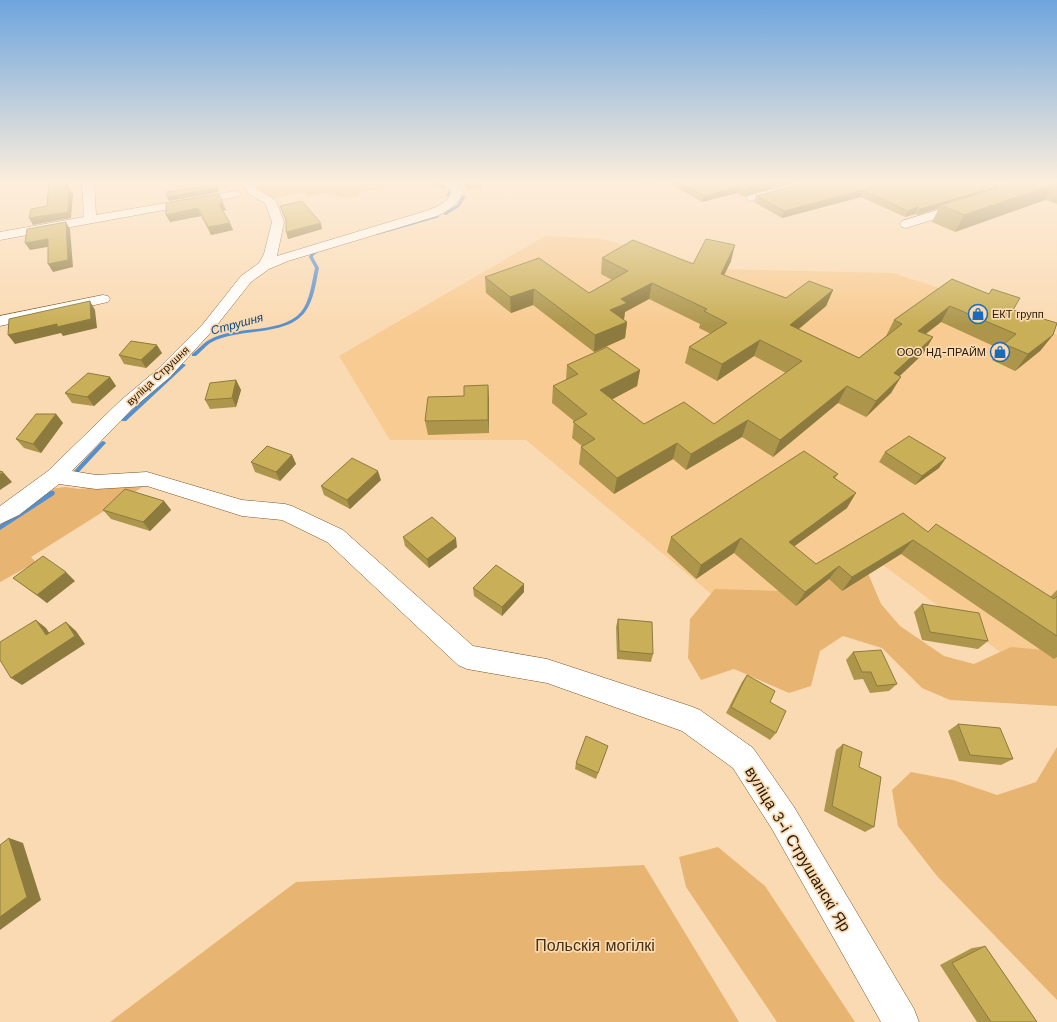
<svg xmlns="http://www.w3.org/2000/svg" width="1057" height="1022" font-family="'Work Sans',sans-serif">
  <rect width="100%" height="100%" fill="#fadab2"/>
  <path fill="#f8cb92" d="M545 236 597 238 723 269 893 273 1008 310 1057 335V648L1035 678 883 565 769 642 526 440H390L339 356Z"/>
  <path fill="#e7b472" d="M252 182H438L442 184 436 186 412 183 358 193 360 196 346 198 322 193 308 197 304 192 272 199 251 185Z
    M128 483 144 486 31 557 36 562 0 582V523L49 489 65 487 80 489Z
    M848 570 867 571 881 604 900 626 944 656 974 664 1011 647 1057 651V706L950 700 922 688 882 648 843 636 820 651 811 686 789 693 734 669 701 680 688 658 690 619 715 589 778 591 819 582Z
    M1057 747V1000L937 876 898 826 892 790 911 772 953 780 997 795 1036 782Z
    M718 847 765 886 855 1022H777L686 887 679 857Z
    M644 865 739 1022H110L296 882Z"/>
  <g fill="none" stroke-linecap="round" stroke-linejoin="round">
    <path fill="#578ecc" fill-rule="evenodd" d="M427 182H432L447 187 444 188Z
      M449 190 452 191 450 196 448 197 446 196Z
      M463 195 466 196 459 207 446 215H444V213L457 205Z
      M437 216 440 217 377 235 374 234Z
      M318 249 321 250 314 255 313 257 319 268C316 282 314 300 305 312 286 337 238 328 212 342 206 345 201 352 196 356H192V354C198 350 203 343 209 340 234 325 281 335 301 312 310 301 312 281 315 268L309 257 311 253Z
      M182 364H184L186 365 126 421H122L121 420 122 419Z
      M103 441 105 442 106 443 105 444 78 473H74L73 472 74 471 101 442Z
      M50 491H54L55 493 54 495 0 530V525Z"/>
    <g stroke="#775423" stroke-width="1">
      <path id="minor" d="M82 182H94L96 215 235 191 239 192 241 194 239 196 235 197 0 240V232L84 217Z
        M241 182H253L257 189 274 199 276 201 284 222 277 256 429 210C438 206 449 202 451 191L440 182H455L463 190C460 204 449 210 437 216L288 261 269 269 251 282 213 330 170 377 132 409 72 471 96 475 147 472 242 500 285 504 292 506 343 530 473 646 547 659 690 706 700 710 753 748 794 807 914 1009 919 1022H881L772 829 733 768 682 731 547 683 467 669 458 665 327 542 282 520 242 516 147 486 96 489 59 484 19 515 0 524V506L48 471 120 401 158 369 203 324 241 276 259 263 264 254 272 222 265 203 249 194Z
        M799 182H818L816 184 752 201 748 200 746 198 748 196Z
        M963 202 967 203 969 206 967 209 906 228 902 227 900 224 902 221Z
        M103 295 108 296 110 299 108 302 0 326V316Z"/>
    </g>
    <use href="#minor" fill="#fff" fill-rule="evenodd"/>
  </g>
  <path fill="#ad964c" d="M466 182H482L481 189H466Z
    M641 182H658L646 185Z
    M667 182H794L748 195 745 197 737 193 702 202Z
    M809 182 998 186 996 189 1013 184V182H1057V204L1045 200 955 232 932 222 939 208 917 215 915 214 905 217 861 197 782 218 754 202 756 196Z
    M280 206 322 229 288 239 286 221 282 212Z
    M226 210 223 211 233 230 211 235 201 216 170 222 166 215Z
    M602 258 693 264 731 261 724 275 786 298 833 290 826 306 799 329 859 358 886 336 894 320 952 279 1013 310 1053 335 1040 351 1015 371 992 360 1000 349 941 322 926 334 933 337 923 354 899 376 891 393 866 417 838 403 773 457 742 437 686 470 673 459 614 494 579 464 581 447 582 446 572 438 574 421 552 403 553 386 566 380 567 365 640 370 637 386 612 399 644 424H714L786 373 754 356 717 381 685 363 689 347 711 334 699 328 700 324 649 299 625 312 624 319V320L627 322 625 338 594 352 533 305 511 313 486 293 485 277 589 293 612 280 601 274Z
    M162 353 146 368 124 364 119 355Z
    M110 377 116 386 94 406 72 403 65 393Z
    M236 380 241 390 236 407 210 409 205 400Z
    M464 396 489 399V433L428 435 425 421Z
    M56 414 63 423 41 453 24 448 16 439Z
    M885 452 939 468 915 485 879 462Z
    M292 455 296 464 280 481 255 472 251 462Z
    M838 474 835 478 847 508 794 546 816 564 928 532 1050 597 1057 590V657L1054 659 901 554 842 591 829 579 796 606 734 553 696 579 667 552 671 537Z
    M381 480 350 509 324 495 321 486Z
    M164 501 171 510 150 531 111 519 103 510Z
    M403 537 457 547 429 568 405 546Z
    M13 578 75 581 47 603 24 586Z
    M524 584V592L502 616 474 596 473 588Z
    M922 604 988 641 978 649 922 640 914 612Z
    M618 619 653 654 651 662 617 659 616 627Z
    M853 652 897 684 889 691 870 693 863 679 854 680 846 660Z
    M747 675 770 702 776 733 770 740 726 713 742 682Z
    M958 724 1013 759 1001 765 959 761 948 731Z
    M843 744 874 827 865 832 824 811 836 750Z
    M606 752 596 779 575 769 576 763Z
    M985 946 1037 1022H977L940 965 972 948Z"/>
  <path fill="#8d7a3e" d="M66 182H69L68 195 65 189Z
    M646 182H658L646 185Z
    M773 182H794L748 195 745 197 747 191 749 188Z
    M1055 184 1045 200 955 232 964 215Z
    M998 186 995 192 941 205 939 208 917 215 920 209Z
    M739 187 737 193 702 202 704 196Z
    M69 188 73 194 71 218 33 225 29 218 68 212Z
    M217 188 219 192 169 201 167 197Z
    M863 190 861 197 782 218 784 211Z
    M222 201 226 210 222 211 219 204Z
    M918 207 915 214 905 217 908 211Z
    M198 208 201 216 170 222 166 215Z
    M66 222 70 229 73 267 53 272 48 264Z
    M230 223 233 230 211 235 208 227Z
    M321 223 322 229 288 239 286 232Z
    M48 239 53 246 30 250 25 243Z
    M735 245 731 261 717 290 721 274Z
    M652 283 649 299 625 312 624 319 608 326 610 310 621 299Z
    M534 289 533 305 511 313 510 297Z
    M833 290 826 306 784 341 790 325Z
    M90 301 95 310 97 328 63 336 61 333 15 344 8 335Z
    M950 306 941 322 908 347 918 331Z
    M627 322 625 338 594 352 595 335Z
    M1053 335 1040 351 1015 371 1028 354Z
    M933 337 923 354 885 390 894 373Z
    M760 340 754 356 717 381 722 364Z
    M157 345 162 353 146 368 141 360Z
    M640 370 637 386 598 407 600 390Z
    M110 377 116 386 94 406 87 397Z
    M901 377 891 393 866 417 876 401Z
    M236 380 241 390 236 407 232 398Z
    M488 385 489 399V433L488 420Z
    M847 386 838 403 773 457 780 440Z
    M56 414 63 423 41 453 33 444Z
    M748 420 742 437 686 470 691 454Z
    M677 443 673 459 614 494 617 478Z
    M292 455 296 464 280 481 276 472Z
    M946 458 939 468 915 485 922 476Z
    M378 471 381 480 350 509 347 500Z
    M3 472 12 482 0 490V475Z
    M856 493 847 508 781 556 789 542Z
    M164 501 171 510 150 531 143 522Z
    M456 538 457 547 429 568 427 559Z
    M741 538 734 553 696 579 701 565Z
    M913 540 901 554 842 591 852 577Z
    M839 566 829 579 796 606 805 592Z
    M66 572 75 581 47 603 37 595Z
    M524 584V592L502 616V607Z
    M36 620 46 628 56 643 46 635Z
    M66 622 76 631 85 644 22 685 11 678Z
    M9 838 23 843 41 900 0 930V917Z"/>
  <path fill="#c9af58" stroke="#8d7a3e" d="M49 182H66L65 189 69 188 68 212 29 218 31 209 47 206Z
    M466 182H481V185H466Z
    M679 182H773L749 188 747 191 739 187 704 196Z
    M809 182H989L998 186 920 209 918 207 908 211 863 190 784 211 756 196Z
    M1018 182H1057V185L1055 184 964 215 941 205Z
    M216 185 217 188 167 197 166 192Z
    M219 194 223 203 219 204 230 223 208 227 198 208 166 215V203Z
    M302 201 321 223 286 232V219L280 206Z
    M66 222 68 260 48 264V239L25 243 27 229Z
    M706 239 735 245 721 274 786 298 809 281 833 290 790 325 859 358 902 324 894 320 952 279 989 294 992 289 1020 298 1013 310 1057 323 1053 335 1028 354 1004 344 1016 334 950 306 918 331 933 337 894 373 901 377 876 401 847 386 780 440 748 420 691 454 677 443 617 478 581 447 595 439 573 422 587 414 553 386 578 374 567 365 607 347 640 370 600 390 644 424 684 402 714 424 802 361 760 340 722 364 689 347 727 323 704 311 707 309 652 283 621 299 627 303 610 310 627 322 595 335 534 289 510 297 485 277 539 258 589 293 628 271 602 258 633 240 693 264Z
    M90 301 91 319 57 327V324L8 335 9 319Z
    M131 341 157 345 141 360 119 355Z
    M88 373 110 377 87 397 65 393Z
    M236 380 232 398 205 400 210 383Z
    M488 385V420L425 421 428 397 464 396V386Z
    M36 414H56L33 444 16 439Z
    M909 436 946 458 922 476 885 452Z
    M267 446 292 455 276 472 251 462Z
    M804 451 838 474 833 477 856 493 789 542 816 564 903 513 928 532 936 524 1054 599 1057 596V636L913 540 852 577 839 566 805 592 741 538 701 565 671 537Z
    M352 458 378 471 347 500 321 486Z
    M0 471 3 472 0 475Z
    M125 489 164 501 143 522 103 510Z
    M432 517 456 538 427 559 403 537Z
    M43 556 66 572 37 595 13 578Z
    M496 565 524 584 502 607 473 588Z
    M922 604 979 613 988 641 930 632Z
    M618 619 652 622 653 654 619 651Z
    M36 620 46 635 66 622 75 636 11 678 0 660V642Z
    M881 650 897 684 877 686 871 672H862L853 652Z
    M747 675 775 691 770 702 786 711 776 733 731 707Z
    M958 724 1000 728 1013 759 970 755Z
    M586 736 608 746 598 773 576 763Z
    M843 744 862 752 859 767 881 777 874 827 832 806Z
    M9 838 27 897 0 917V845Z
    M985 946 1037 1022H991L952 963Z"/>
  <linearGradient id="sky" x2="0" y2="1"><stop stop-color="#6ea5dd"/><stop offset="0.56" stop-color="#fdeedc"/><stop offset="1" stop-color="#fdeedc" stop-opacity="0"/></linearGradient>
  <rect width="1057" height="325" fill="url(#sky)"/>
  <defs>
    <g id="shop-ring" transform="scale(1)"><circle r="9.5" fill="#fadab2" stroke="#1b6bba" stroke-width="1.5"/><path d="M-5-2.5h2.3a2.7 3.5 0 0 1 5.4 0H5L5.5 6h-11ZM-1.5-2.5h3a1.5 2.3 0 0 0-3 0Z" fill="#1b6bba"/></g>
  </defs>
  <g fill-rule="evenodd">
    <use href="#shop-ring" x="978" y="314"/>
    <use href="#shop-ring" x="1000" y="352"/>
  </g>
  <g text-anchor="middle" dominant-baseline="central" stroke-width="3.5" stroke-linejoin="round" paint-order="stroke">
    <g font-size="11" fill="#291b07" stroke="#fadab2" text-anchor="start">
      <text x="992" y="314">ЕКТ групп</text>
      <text x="986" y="352" text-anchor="end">ООО НД-ПРАЙМ</text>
    </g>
    <g font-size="11" fill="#291b07" stroke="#fadab2">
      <text transform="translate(158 376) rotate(-43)">вуліца Струшня</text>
    </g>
    <g font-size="12" font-style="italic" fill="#0b4781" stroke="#fadab2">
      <text transform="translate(237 324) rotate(-15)">Струшня</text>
    </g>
    <g font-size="16" fill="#291b07" stroke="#fadab2">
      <text transform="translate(798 849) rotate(59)">вуліца 3-і Струшанскі Яр</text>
    </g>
    <g font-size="16" fill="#473111" stroke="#fadab2">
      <text x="595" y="945">Польскія могілкі</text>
    </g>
  </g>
</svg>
